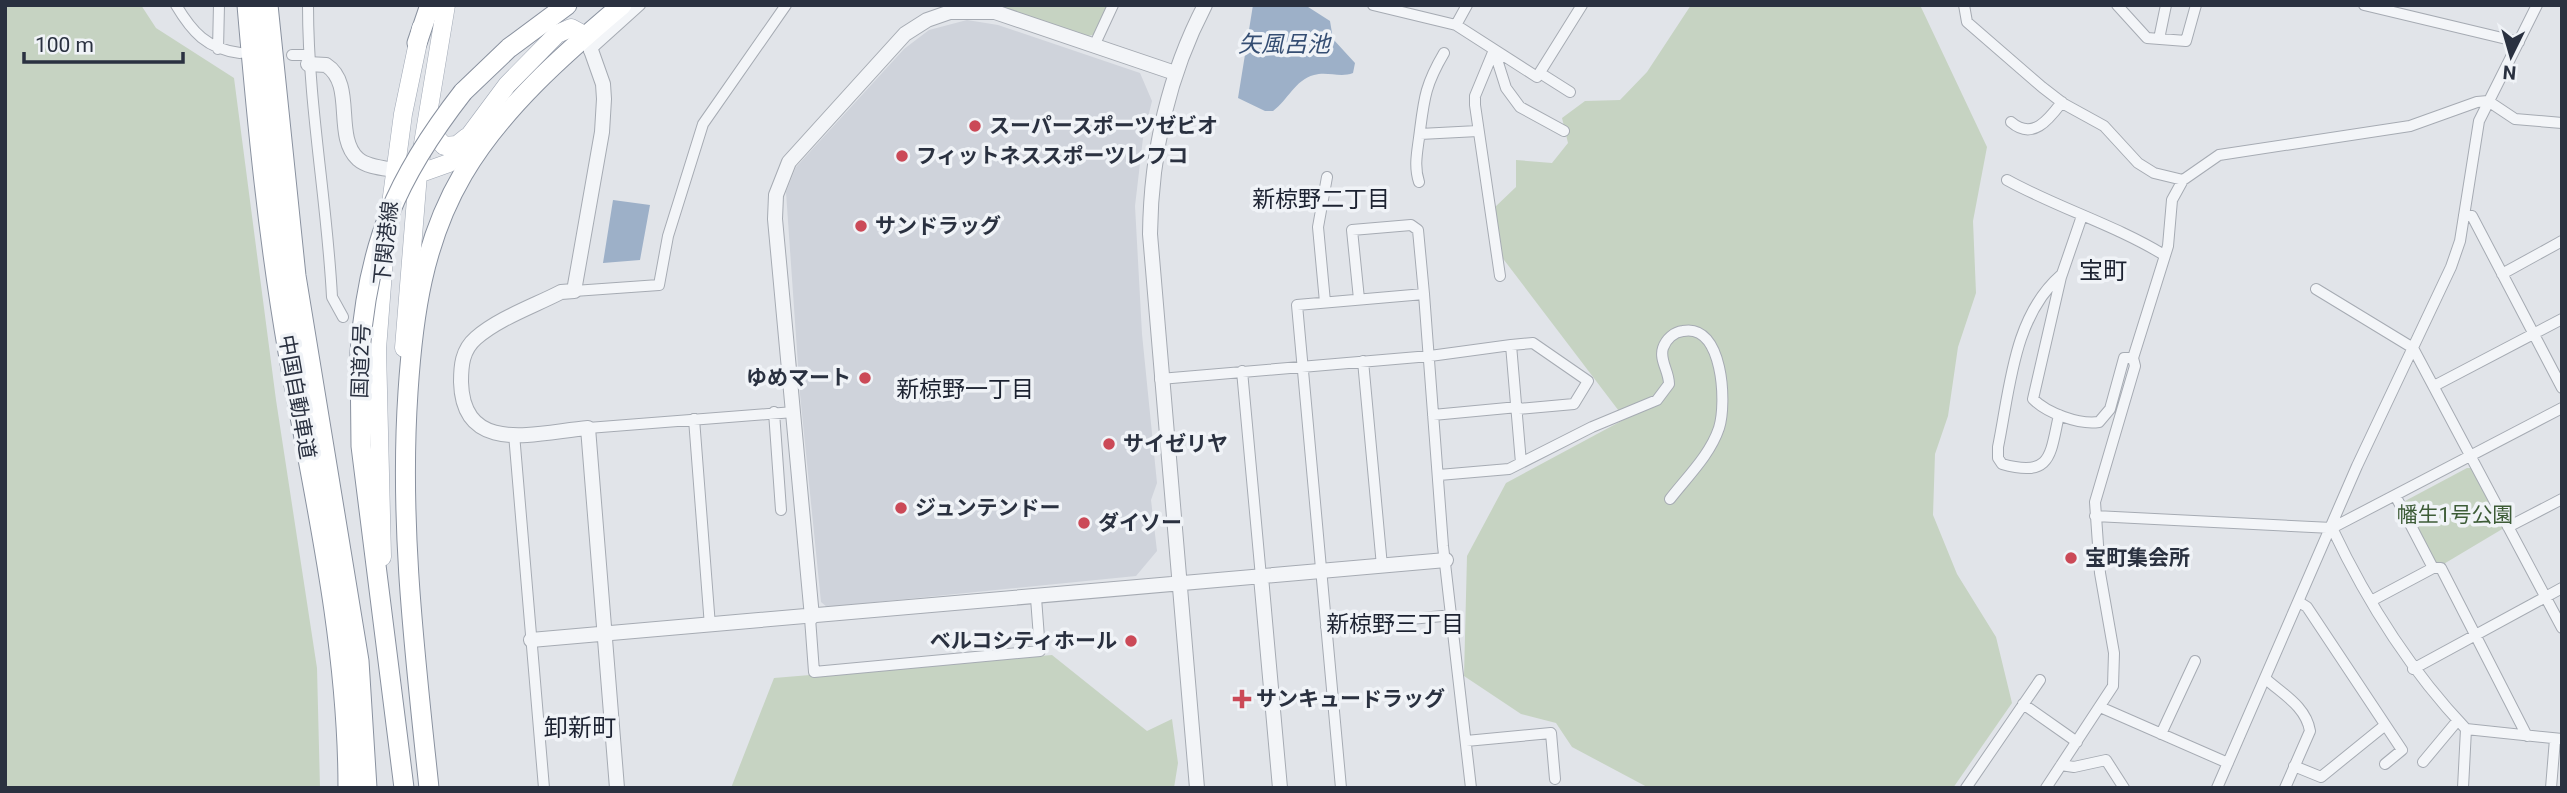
<svg xmlns="http://www.w3.org/2000/svg" width="2567" height="793" font-family="Roboto,'Noto Sans JP',sans-serif">
  <rect width="100%" height="100%" fill="#e1e4e9"/>
  <path fill="#cfd3db" d="M967 20 998 25 1140 73 1152 101 1143 138 1135 206 1142 334 1157 483 1151 500 1157 551 1136 576 827 607 821 602 800 394 786 192 796 167 904 49 929 30Z"/>
  <path fill="#c6d3c2" d="M5 5H141L156 28 234 78 276 400 317 668 320 788H5Z
    M991 5H1108L1096 34 1085 37Z
    M1691 5H1920L1987 147 1973 221 1976 293 1958 347 1948 416 1935 454 1933 515 1957 574 1996 637 2012 703 1953 788H1649L1572 747 1556 723 1521 714 1464 676 1467 556 1506 483 1625 419 1501 256 1494 208 1516 187V160L1552 163 1568 143 1562 118 1585 101 1620 100 1647 72Z
    M2467 468H2473L2504 528 2442 565 2433 563 2403 505 2405 501Z
    M1052 655 1147 731 1172 719 1178 763 1174 788H731L774 678Z"/>
  <path fill="#9db0c8" d="M1253 5H1305L1330 21 1333 39 1355 63 1353 73C1340 78 1327 71 1314 75 1295 80 1288 100 1273 111H1265L1238 98Z
    M613 200 650 205 640 260 603 263Z"/>
  <g fill="none" stroke-linecap="round" stroke-linejoin="round">
    <g stroke="#a6abb3" stroke-width="12">
      <path id="minor" d="M176 5C192 32 207 49 240 53
        M308 5C308 105 327 199 332 297L343 317
        M1373 5 1456 25 1537 77 1582 5
        M1964 5 1967 22 2042 87 2064 104 2104 126 2138 163 2154 173 2183 180
        M2117 5 2147 38 2186 41 2196 5
        M2364 5 2519 42
        M1456 25 1467 5
        M2159 39 2166 5
        M1094 46 1113 5
        M218 49 219 5
        M1494 50 1475 96V105L1500 276
        M1494 50 1506 88 1520 107 1564 131
        M589 51 640 5
        M292 55H308
        M1540 73 1570 92
        M2011 122C2033 141 2049 119 2062 102
        M1420 134 1478 131
        M2007 180C2058 208 2115 225 2164 255
        M1419 182C1414 167 1417 153 1419 138 1424 100 1424 87 1444 53
        M2464 215 2472 216 2562 388
        M2082 216 2061 277 2033 399C2047 413 2079 425 2099 422L2110 409 2124 358H2133
        M2502 274 2562 241
        M2316 289 2413 348 2562 628
        M574 291 659 285 668 236 703 124 786 5
        M1359 299 1352 230 1411 225 1418 230 1424 294
        M1325 302 1318 227 1327 177
        M1511 345 1533 343 1588 381 1574 404 1518 409
        M1363 361 1382 566
        M1242 371 1261 577
        M1160 379 1430 356 1511 345 1521 463
        M2434 386 2562 319
        M774 412 781 510
        M1433 415 1518 407
        M2059 415C2050 455 2052 478 2002 464L1998 458V447C2010 389 2013 317 2061 275
        M694 419 710 626
        M588 428 794 412
        M514 434 544 788
        M1439 475 1509 469 1592 427 1657 400 1669 384C1669 371 1659 360 1663 348 1666 339 1674 332 1683 331 1723 323 1727 403 1719 428 1710 455 1687 477 1670 499
        M2396 497 2433 568H2441L2527 736
        M2095 516 2332 528 2562 408
        M2508 527 2562 499
        M2332 528C2367 602 2410 670 2466 729L2562 739
        M2371 601 2433 568
        M2299 602 2307 607 2402 750 2385 764
        M810 618 814 672 1040 651 1036 598
        M1326 627 1453 615
        M2413 669 2562 588
        M2267 680C2284 695 2306 707 2310 731L2285 788
        M2023 704 2077 742
        M2100 707 2228 763
        M2161 734 2195 661
        M1466 741 1551 733 1555 779
        M2423 762 2458 720
        M2061 765 2074 767 2106 760 2124 788
        M2294 766 2321 777 2384 726
        M1341 788 1297 305 1424 294 1443 546 1471 788
        M1966 788 2040 680
        M2046 788 2113 686 2114 653 2100 573 2095 502 2135 366 2133 358 2168 246 2172 200 2183 180 2219 155 2410 126 2477 102 2488 101 2515 119 2562 123
        M2217 788 2357 466 2451 267 2460 241 2479 121 2537 5
        M2463 788 2466 729
        M2551 788 2555 739"/>
    </g>
    <g stroke="#a6abb3" stroke-width="16">
      <path id="tertiary" d="M586 36 603 84 604 99 602 132 574 291 561 292C534 306 499 318 476 338 462 350 461 366 461 382 463 457 538 432 588 428L617 788
        M308 64 326 65C356 84 333 136 358 159 367 167 383 168 395 170
        M1261 577 1280 788
        M812 617 775 219 776 195 789 162 905 34 927 20 950 12H995L1175 73
        M531 640 1446 560
        M1197 788 1150 234C1151 153 1167 78 1205 5"/>
    </g>
    <g stroke="#a0a8b5" stroke-width="19">
      <path id="primary" d="M429 121 435 136 444 146 457 145 467 137
        M418 174 449 163 507 85 557 34 571 28 586 36
        M391 204 403 114 421 28
        M404 348 418 174 446 5
        M382 557 377 349 385 246"/>
    </g>
    <g stroke="#89919f" stroke-width="21">
      <path id="trunk" d="M417 43 430 5
        M463 92 509 48 567 5
        M360 352 361 446 404 788
        M429 788C415 655 399 526 408 392 413 315 423 242 463 174 501 109 565 53 622 5"/>
    </g>
    <g stroke="#89919f" stroke-width="23">
      <path id="motorway" d="M248 5C258 122 269 237 289 352 315 496 349 642 349 788
        M267 5 295 276 358 661 366 788"/>
    </g>
    <use href="#minor" stroke="#f3f5f8" stroke-width="10"/>
    <use href="#tertiary" stroke="#f3f5f8" stroke-width="14"/>
    <use href="#primary" stroke="#fff" stroke-width="18"/>
    <use href="#trunk" stroke="#fff" stroke-width="19"/>
    <use href="#motorway" stroke="#fff" stroke-width="21"/>
    <g stroke="#89919f" stroke-width="21" stroke-linecap="butt">
      <path id="trunk-bridge" d="M360 352C368 244 396 178 463 92"/>
    </g>
    <use href="#trunk-bridge" stroke="#fff" stroke-width="19"/>
  </g>
  <g fill="#cb4957" stroke="#f0f3f7" stroke-width="2.5">
    <circle cx="975" cy="126" r="7"/>
    <circle cx="902" cy="156" r="7"/>
    <circle cx="861" cy="226" r="7"/>
    <circle cx="865" cy="378" r="7"/>
    <circle cx="1109" cy="444" r="7"/>
    <circle cx="901" cy="508" r="7"/>
    <circle cx="1084" cy="523" r="7"/>
    <circle cx="2071" cy="558" r="7"/>
    <circle cx="1131" cy="641" r="7"/>
    <path d="M1238.5 688.5h7v7h7v7h-7v7h-7v-7h-7v-7h7z"/>
  </g>
  <g text-anchor="middle" dominant-baseline="central" stroke-width="7" stroke-linejoin="round" paint-order="stroke">
    <g font-size="21" font-weight="bold" fill="#2a3140" stroke="#f0f3f7" text-anchor="start">
      <text x="989" y="126">スーパースポーツゼビオ</text>
      <text x="916" y="156">フィットネススポーツレフコ</text>
      <text x="875" y="226">サンドラッグ</text>
      <text x="851" y="378" text-anchor="end">ゆめマート</text>
      <text x="1123" y="444">サイゼリヤ</text>
      <text x="915" y="508">ジュンテンドー</text>
      <text x="1098" y="523">ダイソー</text>
      <text x="2085" y="558">宝町集会所</text>
      <text x="1117" y="641" text-anchor="end">ベルコシティホール</text>
      <text x="1256" y="699">サンキュードラッグ</text>
    </g>
    <g font-size="21" fill="#2a3140" stroke="#f0f3f7">
      <text transform="translate(386 243) rotate(-84)">下関港線</text>
      <text transform="translate(361 361) rotate(-88)">国道2号</text>
      <text transform="translate(297 397) rotate(80)">中国自動車道</text>
    </g>
    <g font-size="21" fill="#3d5c37" stroke="#f0f3f7">
      <text x="2455" y="515">幡生1号公園</text>
    </g>
    <g font-size="23" font-style="italic" fill="#354e73" stroke="#f0f3f7">
      <text x="1284" y="44">矢風呂池</text>
    </g>
    <g font-size="23" fill="#1c2231" stroke="#f0f3f7">
      <text x="1321" y="199">新椋野二丁目</text>
      <text x="965" y="389">新椋野一丁目</text>
      <text x="1395" y="624">新椋野三丁目</text>
    </g>
    <g font-size="24" fill="#1c2231" stroke="#f0f3f7">
      <text x="2103" y="271">宝町</text>
      <text x="580" y="728">卸新町</text>
    </g>
  </g>
  <rect width="2567" height="793" fill="none" stroke="#2a3140" stroke-width="14"/>
  <g transform="translate(2511 56) rotate(185)" stroke="#f0f3f7" stroke-width="5" paint-order="stroke">
  <path d="M0-5L12 26L0 18L-12 26Z" fill="#2a3140"/>
  <text y="-10" font-size="19" font-weight="bold" text-anchor="middle" fill="#2a3140">N</text>
  </g>
  <path d="M24 52v10h159v-10" fill="none" stroke="#2a3140" stroke-width="3.5"/>
  <text x="35" y="52" font-size="21" fill="#2a3140" stroke="#f0f3f7" stroke-width="5" paint-order="stroke">100 m</text>
</svg>
